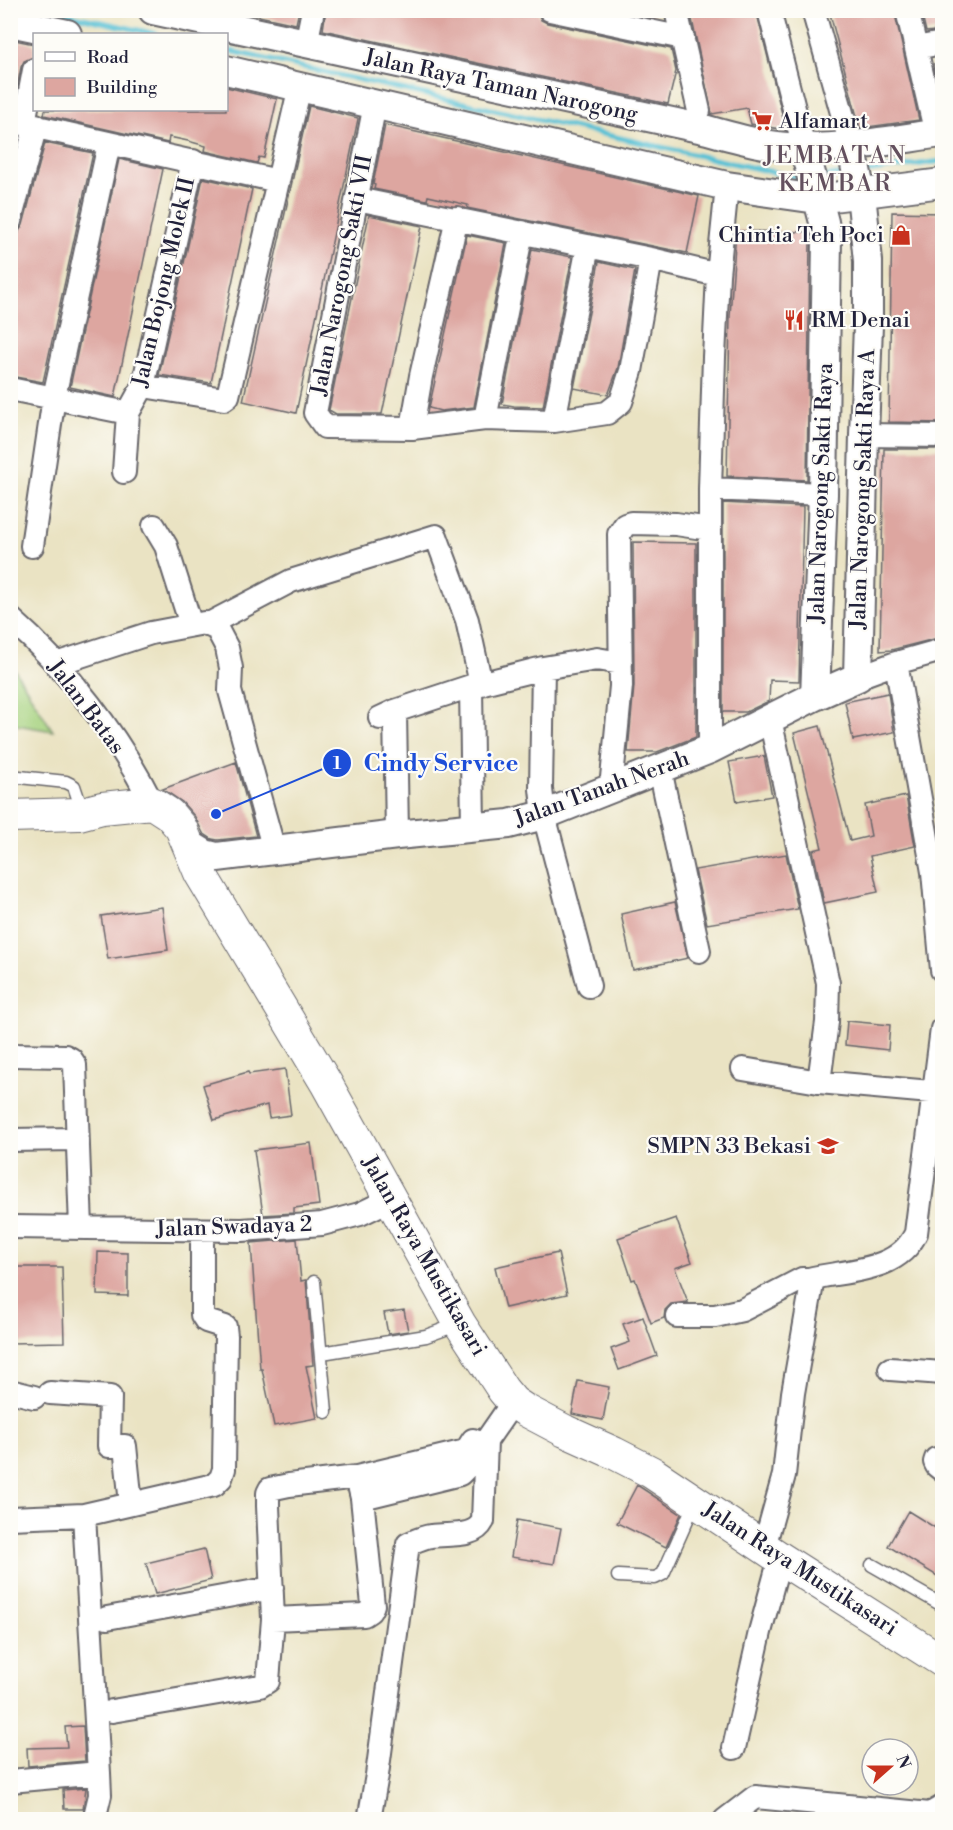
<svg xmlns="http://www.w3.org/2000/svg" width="953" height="1830" font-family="'Libre Bodoni',serif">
  <rect width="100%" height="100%" fill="#fdfcf7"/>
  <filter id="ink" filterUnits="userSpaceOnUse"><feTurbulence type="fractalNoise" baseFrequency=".0167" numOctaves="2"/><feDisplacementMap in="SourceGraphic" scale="12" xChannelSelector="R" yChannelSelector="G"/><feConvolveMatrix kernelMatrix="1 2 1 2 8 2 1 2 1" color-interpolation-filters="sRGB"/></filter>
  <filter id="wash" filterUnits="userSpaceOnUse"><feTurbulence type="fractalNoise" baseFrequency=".008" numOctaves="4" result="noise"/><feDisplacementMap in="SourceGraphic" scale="24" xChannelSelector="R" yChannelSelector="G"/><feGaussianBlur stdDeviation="1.35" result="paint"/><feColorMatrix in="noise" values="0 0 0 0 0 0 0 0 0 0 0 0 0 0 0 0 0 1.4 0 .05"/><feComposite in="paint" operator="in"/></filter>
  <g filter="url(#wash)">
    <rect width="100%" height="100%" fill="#eae3c3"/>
    <path fill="#a6d27f" stroke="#647a5d" stroke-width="1.5" d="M10 664H11L53 731 11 724Z"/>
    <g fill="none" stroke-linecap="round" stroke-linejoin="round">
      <path stroke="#58c1d5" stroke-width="5" d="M48 10 156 34
        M226 50 804 179
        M864 172 942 161
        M819 177 849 174"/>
    </g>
    <g id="blocks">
      <path fill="#dda6a0" d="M259 10H299L296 24 259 16Z
        M326 10H537L541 20 547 23 671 49 676 71 668 104 323 30Z
        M618 10H654L653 18Z
        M690 10H756L786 130 751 124 747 108 712 114Z
        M829 10H894L919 120 860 128Z
        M921 10H942V30L926 32Z
        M10 39 34 44V57L24 61 21 67 14 103 10 102Z
        M942 63V103L934 64Z
        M226 87 277 99 264 158 259 157 257 163 205 151 206 146 188 141 169 137 168 143 44 115 45 110H226Z
        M309 106 358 118V119L296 413 243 401Z
        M385 125 699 196 687 253 467 208 468 205 428 196 427 200 374 189 375 185 373 184Z
        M45 143 93 153 43 382 10 376V273L19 231 23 225Z
        M119 159 163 169 115 397 70 387Z
        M203 178 252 189 211 383 159 375Z
        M892 212 942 213V423L889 422Z
        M369 215 422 226 382 414H336L329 410Z
        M736 231 809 232 810 241 807 480 727 476 730 316Z
        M467 235 506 243 474 407 441 411 429 408Z
        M532 249 572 257 543 407 514 406 502 404Z
        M599 262 635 270 618 368 608 395 574 388Z
        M884 449H942V637L891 650 880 651Z
        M723 503 803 507 799 681 770 680 769 701 746 712H723Z
        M633 542 696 543V737L657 752H628L634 686Z
        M888 693 894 732 853 740 845 702Z
        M820 726 850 841 871 836 865 805 906 796 915 846 870 856 878 892 824 903 813 850 822 848 794 733Z
        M764 756 772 796 737 802 729 762Z
        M236 762 256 836 218 840 212 839 203 833 195 817 182 802 163 789Z
        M786 854 798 909 707 924 695 870Z
        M675 902 688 958 633 970 621 914Z
        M162 907 168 950 108 959 101 916Z
        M847 1021 890 1025 888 1050 845 1045Z
        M285 1069 291 1115 269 1118 267 1105 214 1120 203 1085 248 1072 249 1074Z
        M311 1143 319 1205 294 1208V1213L263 1215 254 1150Z
        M676 1218 692 1262 675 1268 688 1302 671 1304 665 1310 664 1318 651 1323 635 1279 632 1280 618 1238Z
        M297 1239 301 1281 306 1280 313 1365 306 1366 317 1418 274 1426 262 1369H260L251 1243Z
        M98 1252 128 1253V1296L97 1295Z
        M558 1253 567 1294 505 1308 495 1267Z
        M10 1267H62L64 1342 10 1343Z
        M404 1310 408 1331 388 1334 384 1313Z
        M643 1317 657 1356 619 1370 611 1349 630 1342 623 1324Z
        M578 1381 609 1387 603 1420 572 1414Z
        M637 1485 681 1514 666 1547 617 1523Z
        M908 1511 942 1532V1579L888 1546Z
        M517 1520 561 1528 554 1564 511 1557Z
        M204 1549 211 1580 155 1594 146 1563Z
        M83 1726 85 1761 28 1766 27 1748 67 1747 65 1727Z
        M86 1788 83 1809H64L63 1790Z"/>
    </g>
  </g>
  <g filter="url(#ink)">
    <use href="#blocks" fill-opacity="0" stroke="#68666b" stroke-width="1.5"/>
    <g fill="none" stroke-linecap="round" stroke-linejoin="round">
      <g stroke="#68666b" stroke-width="15">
        <path id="service" d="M10 776 66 782 74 786 78 798 79 813
          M314 1282 326 1412
          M322 1353 426 1336 459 1324
          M872 1565 942 1605
          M618 1576 655 1578 663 1574 695 1502"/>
      </g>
      <g stroke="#68666b" stroke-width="26">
        <path id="minor" d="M550 10 683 38
          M676 10 699 111
          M769 10 804 148
          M813 10 851 145
          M907 10 936 134
          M306 44 313 10
          M916 48 942 43
          M375 104 315 413 325 427 412 428 485 419 554 421 607 413 621 402 631 371 651 259
          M10 121 278 181 228 396 224 399 143 386
          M24 123 34 70
          M278 181 300 86
          M357 199 651 259 718 275
          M10 221 36 125
          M10 389 128 413
          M485 419 522 232
          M554 421 588 246
          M412 428 421 376 457 218
          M864 435 942 436
          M124 472 128 413 143 386 193 161
          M710 489 823 494
          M154 526 166 546 191 625
          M32 546 54 397 109 144
          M10 618C66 667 119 737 152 803
          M207 625 291 581 436 536 467 620 481 684
          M896 663 933 872 942 970
          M56 664 151 633 204 623 217 629 227 648 231 668 230 691 274 850
          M543 668 541 789 544 815 589 986
          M858 677 896 663 942 650
          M471 686 473 828
          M395 711 397 835
          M380 718 395 711 471 686 543 668 597 659 621 663
          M770 719 828 983 827 1022 819 1082
          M710 749V489L714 357 718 275 727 186
          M660 769 699 951
          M611 788 621 686 619 534 625 525 631 523 676 524 710 529
          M10 1055 65 1056 71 1059 75 1065 81 1228
          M743 1069 819 1082 942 1093
          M10 1140 76 1139
          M10 1227 242 1230 322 1224 360 1214 391 1199
          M809 1279C845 1270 898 1273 916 1233L942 1029
          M677 1316H715L742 1310 802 1279H809L812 1284 793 1393 784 1475 764 1547
          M890 1369 942 1373
          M10 1391 34 1397
          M50 1393 110 1397 109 1446H125L131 1504
          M942 1458 936 1459 935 1462 937 1466 942 1470
          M362 1498 460 1474 465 1469 466 1451 473 1440
          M84 1515 99 1773 100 1795 94 1820
          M10 1518 84 1515 214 1485 221 1478 224 1469 226 1336 225 1327 206 1321 202 1315V1231
          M107 1618 272 1588
          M273 1619 364 1615 370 1611 373 1605 362 1498 357 1477
          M112 1711 260 1686 268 1681 273 1619 268 1506V1493L270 1489 289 1485 357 1477 466 1451
          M734 1748 760 1632 780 1558
          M10 1781 99 1773
          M369 1820 377 1775 408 1544C415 1541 423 1537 431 1536 448 1533 474 1539 483 1521L486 1441 513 1402
          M725 1820 755 1797 930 1814 942 1807"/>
      </g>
      <g stroke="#68666b" stroke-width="32">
        <path id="tertiary" d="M153 10 704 129C736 138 770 148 804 148 850 148 897 139 942 133
          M10 22 67 34
          M226 70 727 186 817 199 942 183
          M804 148 824 222 827 240 823 494 815 696
          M189 844 205 854 217 857 397 835 509 824 544 815 710 749 815 696 858 677 864 435 868 325V261L861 194 851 145"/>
      </g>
      <g stroke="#68666b" stroke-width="34">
        <path id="secondary" d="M10 816 79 814 102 808 152 803 169 814 181 828 200 873 326 1083 460 1324 503 1390 513 1402 525 1410 565 1431 614 1453 651 1472 780 1558 942 1661"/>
      </g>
      <use href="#service" stroke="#fff" stroke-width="12"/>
      <use href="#minor" stroke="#fff" stroke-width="22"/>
      <use href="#tertiary" stroke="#fff" stroke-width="28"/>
      <use href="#secondary" stroke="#fff" stroke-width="32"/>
    </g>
  </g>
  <defs>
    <g id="supermarket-bare" transform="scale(1.62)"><path d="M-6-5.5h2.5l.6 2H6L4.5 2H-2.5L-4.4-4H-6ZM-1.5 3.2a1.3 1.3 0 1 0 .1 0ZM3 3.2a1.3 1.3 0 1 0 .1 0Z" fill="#c8321e" stroke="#fdfcf7" stroke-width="2.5" paint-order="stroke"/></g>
    <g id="shop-bare" transform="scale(1.62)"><path d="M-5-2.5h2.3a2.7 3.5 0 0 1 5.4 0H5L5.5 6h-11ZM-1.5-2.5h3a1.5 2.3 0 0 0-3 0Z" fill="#c8321e" stroke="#fdfcf7" stroke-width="2.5" paint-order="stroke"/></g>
    <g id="restaurant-bare" transform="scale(1.62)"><path d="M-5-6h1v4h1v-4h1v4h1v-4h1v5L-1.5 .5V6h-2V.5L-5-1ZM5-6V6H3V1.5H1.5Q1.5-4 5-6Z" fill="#c8321e" stroke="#fdfcf7" stroke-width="2.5" paint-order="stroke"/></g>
    <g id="school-bare" transform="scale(1.62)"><path d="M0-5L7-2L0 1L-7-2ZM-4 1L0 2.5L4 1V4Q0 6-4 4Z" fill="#c8321e" stroke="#fdfcf7" stroke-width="2.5" paint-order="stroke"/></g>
  </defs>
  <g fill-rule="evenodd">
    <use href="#supermarket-bare" x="762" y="121"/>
    <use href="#shop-bare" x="901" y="235"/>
    <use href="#restaurant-bare" x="794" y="320"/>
    <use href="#school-bare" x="828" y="1146"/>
  </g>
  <g text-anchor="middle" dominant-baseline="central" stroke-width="4.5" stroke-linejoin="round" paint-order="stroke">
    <g font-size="22" fill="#22223b" stroke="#fdfcf7">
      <text transform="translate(501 86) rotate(12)">Jalan Raya Taman Narogong</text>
      <text transform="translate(342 275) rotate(-79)">Jalan Narogong Sakti VII</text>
      <text transform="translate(164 282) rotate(-77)">Jalan Bojong Molek II</text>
      <text transform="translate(863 489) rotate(-88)">Jalan Narogong Sakti Raya A</text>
      <text transform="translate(821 493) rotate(-88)">Jalan Narogong Sakti Raya</text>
      <text transform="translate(86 707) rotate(53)">Jalan Batas</text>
      <text transform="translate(602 789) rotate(-20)">Jalan Tanah Nerah</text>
      <text transform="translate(234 1227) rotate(-2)">Jalan Swadaya 2</text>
      <text transform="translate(424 1256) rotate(60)">Jalan Raya Mustikasari</text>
      <text transform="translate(800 1569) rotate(33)">Jalan Raya Mustikasari</text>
    </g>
    <g font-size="22" fill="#22223b" stroke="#fdfcf7" text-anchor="start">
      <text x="779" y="121">Alfamart</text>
      <text x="884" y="235" text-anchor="end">Chintia Teh Poci</text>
      <text x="811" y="320">RM Denai</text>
      <text x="811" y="1146" text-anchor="end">SMPN 33 Bekasi</text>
    </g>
    <g font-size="24" letter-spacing="1.5" fill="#63505e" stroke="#fdfcf7">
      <text x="835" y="156">JEMBATAN<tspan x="835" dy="28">KEMBAR</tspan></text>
    </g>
  </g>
  <path fill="none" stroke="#1d4ed8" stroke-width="2" d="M216 814L337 763"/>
  <g fill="#1d4ed8" stroke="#fdfcf7" stroke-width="2">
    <circle cx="216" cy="814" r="6"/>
    <circle cx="337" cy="763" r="15"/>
  </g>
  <g font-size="18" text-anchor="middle" font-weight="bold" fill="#fff">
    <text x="337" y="769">1</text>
  </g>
  <g font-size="24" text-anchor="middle" font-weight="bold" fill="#1d4ed8" stroke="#fdfcf7" stroke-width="4.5" stroke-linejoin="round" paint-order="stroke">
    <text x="441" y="771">Cindy Service</text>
  </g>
  <rect width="953" height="1830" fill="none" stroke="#fdfcf7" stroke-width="36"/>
  <rect x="33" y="33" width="195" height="78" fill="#fdfcf7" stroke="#a5a5ac" stroke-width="1.5"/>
  <rect x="45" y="52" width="30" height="9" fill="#ffffff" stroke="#a5a5ac" stroke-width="1.5"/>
  <text x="87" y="63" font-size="18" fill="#22223b">Road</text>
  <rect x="45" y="78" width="30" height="18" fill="#dda6a0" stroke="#a5a5ac" stroke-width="1.5"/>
  <text x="87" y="93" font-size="18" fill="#22223b">Building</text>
  <g transform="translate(890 1767) rotate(69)"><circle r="28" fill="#fdfcf7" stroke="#a5a5ac" stroke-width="1.5"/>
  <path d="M0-4.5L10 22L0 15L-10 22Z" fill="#c8321e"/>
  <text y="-9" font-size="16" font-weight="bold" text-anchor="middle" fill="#22223b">N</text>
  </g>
</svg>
